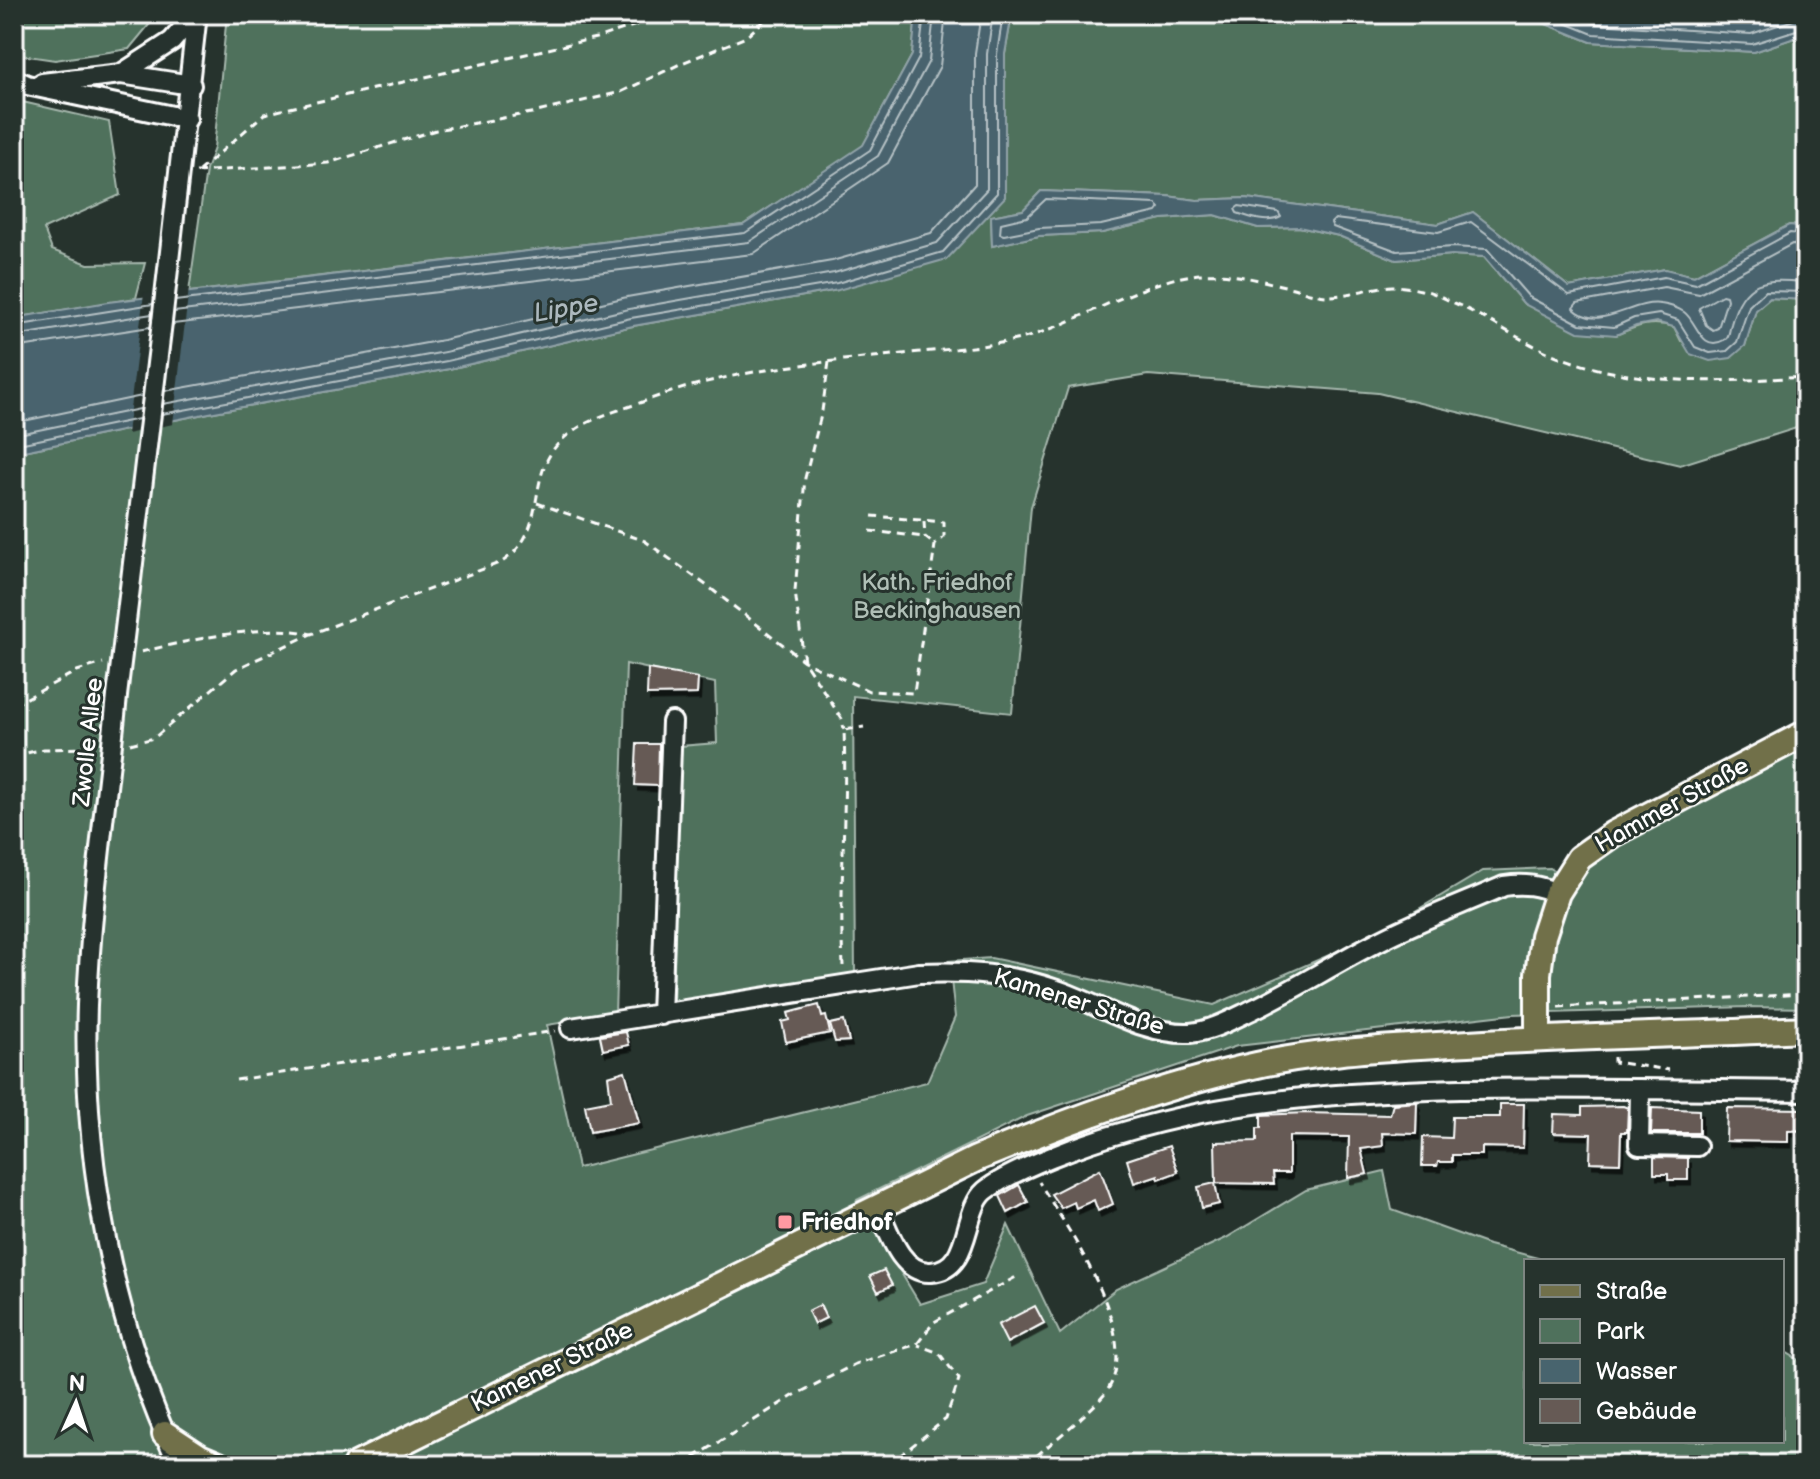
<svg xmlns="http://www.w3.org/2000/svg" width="1820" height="1479" font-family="'Balsamiq Sans',sans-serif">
  <defs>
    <filter id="shadow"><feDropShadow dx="3" dy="5.5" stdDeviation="0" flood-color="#0009"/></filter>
  </defs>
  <rect width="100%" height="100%" fill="#26332d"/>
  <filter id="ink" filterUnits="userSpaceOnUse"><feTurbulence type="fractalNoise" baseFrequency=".0125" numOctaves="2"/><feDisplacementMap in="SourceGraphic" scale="16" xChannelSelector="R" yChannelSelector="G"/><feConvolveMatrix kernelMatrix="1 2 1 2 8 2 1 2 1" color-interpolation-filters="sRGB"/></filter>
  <g filter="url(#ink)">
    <path fill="#4f715c" stroke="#a7b8ae" stroke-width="2" d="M14 14H158L129 49 55 60 14 54Z
      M227 14H916L912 55 863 146 743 225 189 292 206 170 214 148Z
      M1012 14H1521L1591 42 1754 52 1806 34V227L1789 225 1694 276 1665 269 1569 287 1473 212 1438 224 1246 198 1197 200 1167 196 1041 191 1023 210 991 216 992 246 1039 236 1102 233 1162 219 1215 215 1258 228 1299 227 1339 236 1396 260 1452 255 1484 257 1524 304 1616 335C1637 326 1651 320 1674 327L1681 341 1745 346 1756 310 1770 298 1806 300V425L1680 465 1378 393 1148 375 1068 388 1031 507 1012 713 853 696 855 979 673 1006 680 746 717 743 715 683 626 664 615 1014 547 1025 578 1168 927 1082 955 1017 949 961 991 958 1214 1005 1373 936 1483 871 1550 868 1565 877 1579 858 1806 732V1008L1747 1007 1513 1014 1237 1046 1027 1116 857 1200 920 1304 983 1284 1008 1225 1060 1334 1116 1289 1226 1238 1306 1190 1384 1171 1392 1210 1489 1245 1549 1261H1526V1441H1782V1350L1806 1364V1465H14V453L209 413 449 369 633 326 838 290 1005 54Z
      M14 100 109 122 120 195 44 229 52 250 88 264 145 263 136 298 14 318Z"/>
    <path fill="#48646e" stroke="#91a2a8" stroke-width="2" d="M916 14H1012L1005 54V197L947 259 838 290 633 326 449 369 209 413 14 453V318L108 302 743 225 863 145 912 55Z
      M1521 14H1806V34L1754 52 1591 42Z
      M1041 191 1167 196 1197 200 1246 198 1438 224 1473 212 1569 287 1665 269 1694 276 1789 225 1806 227V300L1770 298 1756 310 1745 346 1731 358 1710 361 1690 354 1674 327 1656 322 1636 326 1616 335 1578 332 1524 304 1484 257 1452 255 1396 260 1339 236 1299 227 1258 228 1215 215 1162 219 1102 233 1039 236 992 246 991 216 1023 210Z"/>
    <path fill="#26332d" d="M189 288 173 424 127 434 144 293Z"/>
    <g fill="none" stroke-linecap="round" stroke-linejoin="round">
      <path stroke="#b6c1c5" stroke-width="2" d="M1543 14 1593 34 1752 44 1806 27
        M1570 14 1596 24 1751 34 1806 16
        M1626 14 1750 22 1771 14
        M1046 199 1156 204 1160 208 1157 212 1101 225 1039 228 1004 235 1000 234 1001 223 1027 217Z
        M1239 206 1278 212 1281 217C1268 224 1251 218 1237 213L1235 209Z
        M1806 235 1790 233 1696 284 1664 277 1569 295 1471 222 1438 232 1335 219 1331 223 1333 227 1397 251 1452 247 1487 249 1529 297 1580 324 1614 327 1634 318 1659 314 1678 320 1695 347 1710 353 1727 351 1737 342 1749 306 1765 291 1806 292
        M1806 245 1792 244 1699 294 1664 287 1577 303 1573 308C1599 334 1632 299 1661 304 1668 305 1678 308 1684 312 1697 321 1701 353 1724 340 1730 337 1729 330 1731 324 1744 277 1765 279 1806 282
        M1722 295 1726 296 1727 300 1718 328 1713 330 1706 325 1699 308Z
        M175 301 745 233 870 150 919 58 924 14
        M174 312 749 242 878 156 929 61 934 14
        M173 324 753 254 888 163 940 66 946 14
        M14 326 153 304
        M14 336 152 314
        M14 348 150 327
        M165 391 443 340 627 297 832 261 931 233 975 184V53L981 14
        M163 404 445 352 629 309 834 273 937 243 987 189V54L993 14
        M162 414 447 361 631 318 837 283 943 252 997 193V54L1003 14
        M14 423 142 396
        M14 435 140 409
        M14 445 139 419"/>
    </g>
    <path fill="#665a55" stroke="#fff" stroke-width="2" filter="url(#shadow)" d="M648 669 698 678 697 694 647 695Z
      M637 744H659L658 786 635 785Z
      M819 1005 822 1017 826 1016 830 1033 786 1042 782 1022 790 1020 788 1013Z
      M844 1021 849 1041 835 1042 830 1024Z
      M626 1032 629 1045 603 1050 600 1036Z
      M625 1071 639 1123 590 1132 585 1105 611 1100 608 1076Z
      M1417 1102 1416 1134 1382 1133 1383 1146 1361 1149 1367 1174 1348 1178 1349 1137 1289 1136V1173H1273L1274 1184 1216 1183 1215 1142 1257 1141V1128H1261V1115L1306 1113 1390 1115 1393 1104Z
      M1500 1104H1524L1523 1148 1482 1147V1155H1452V1162H1438L1437 1166H1422L1423 1137 1451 1138 1452 1117H1500Z
      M1623 1106 1628 1108 1627 1132H1621L1620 1163 1590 1162 1591 1134 1553 1133 1554 1114 1582 1115V1107Z
      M1652 1108 1699 1110V1133H1651Z
      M1727 1108 1806 1109V1130L1788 1131V1142L1726 1141Z
      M1169 1146 1178 1172 1159 1179 1158 1175 1134 1183 1127 1160Z
      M1654 1157 1688 1158V1180H1668V1174H1654Z
      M1100 1169 1113 1204 1098 1211 1094 1200 1076 1208 1074 1202 1061 1208 1051 1194Z
      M1215 1183 1219 1204 1202 1208 1198 1187Z
      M1019 1185 1028 1202 1008 1213 1000 1196Z
      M884 1270 892 1285 878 1292 870 1276Z
      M820 1305 826 1318 814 1324 808 1311Z
      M1035 1306 1044 1323 1007 1343 998 1325Z"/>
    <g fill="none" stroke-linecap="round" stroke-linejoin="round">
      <g stroke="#fff" stroke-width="24">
        <path id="minor" d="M121 74 172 41 195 14
          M14 79 27 85 187 119
          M42 83 121 74 191 85
          M162 322 197 14
          M117 696C107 799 91 902 87 1005 82 1159 113 1326 179 1465
          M661 1015 672 722
          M571 1028 919 973C967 971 1011 974 1057 990 1099 1004 1144 1035 1190 1033 1212 1031 1233 1019 1252 1010 1295 989 1334 964 1375 943 1416 921 1461 905 1504 886 1524 883 1538 885 1557 893
          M1640 1089 1639 1145 1697 1146
          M877 1206C888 1229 900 1274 931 1272 972 1270 962 1211 985 1191 1012 1169 1089 1142 1124 1132 1234 1099 1347 1092 1460 1089 1575 1087 1691 1090 1806 1091"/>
      </g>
      <g stroke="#fff" stroke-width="30">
        <path id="major" d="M1538 1038V974L1543 936 1557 893 1579 858 1613 834 1806 733
          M165 1434 200 1457 219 1465
          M356 1465 976 1159C1067 1121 1161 1086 1257 1065 1316 1052 1377 1049 1437 1045 1560 1036 1683 1035 1806 1029"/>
      </g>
      <path stroke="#fff" stroke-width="3" stroke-dasharray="8 6" stroke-linecap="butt" d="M199 171 264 114 596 38 670 14
        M196 172 328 163 436 130 537 112 621 92 682 63 746 37 771 14
        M829 362 822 411 805 478 795 591 804 661 842 719 844 730
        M537 503 645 541 710 588 804 661 869 691 914 693 935 545 944 537V522L872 516
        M924 522 925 537 935 545
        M870 531 925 537
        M141 652C186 641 266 622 311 634
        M14 705 77 671 103 663
        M130 744 154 738 236 669 311 634 502 562C556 526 517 466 575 430 597 415 624 409 648 400 731 369 816 363 903 354 943 349 985 348 1024 338 1080 322 1145 279 1200 274 1232 272 1262 281 1293 288 1303 291 1317 296 1328 296 1349 296 1371 287 1392 286 1401 286 1412 288 1421 290 1432 291 1443 298 1454 303 1485 317 1513 336 1543 350 1626 388 1717 382 1806 377
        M14 756 44 749 94 748
        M843 966C839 888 847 809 844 730L864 727
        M1558 1007 1806 994
        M1614 1057V1062L1669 1070
        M236 1080 555 1031
        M682 1465 793 1396 855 1364 917 1344 934 1322 1016 1277
        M888 1465 946 1419 959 1379 939 1353 918 1345
        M1026 1465C1048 1445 1085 1417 1104 1395 1148 1341 1068 1230 1039 1182"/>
      <use href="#minor" stroke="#26332d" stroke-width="18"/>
      <use href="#major" stroke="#71704a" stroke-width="24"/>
      <g stroke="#fff" stroke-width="24" stroke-linecap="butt">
        <path id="minor-bridge" d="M117 696 162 322"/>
      </g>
      <use href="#minor-bridge" stroke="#26332d" stroke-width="18"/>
    </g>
  </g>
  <rect fill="#ff9aa2" stroke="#26332d" stroke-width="3" x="777" y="1214" width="16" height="16" rx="4"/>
  <g text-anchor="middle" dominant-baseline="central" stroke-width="6" stroke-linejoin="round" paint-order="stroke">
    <g font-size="24" fill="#b0bfb6" stroke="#26332d">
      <text x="937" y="582">Kath. Friedhof<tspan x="937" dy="28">Beckinghausen</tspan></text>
    </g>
    <g font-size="24" fill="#fff" stroke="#26332d">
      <text transform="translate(88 742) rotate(-84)">Zwolle Allee</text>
      <text transform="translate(1672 805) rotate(-29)">Hammer Straße</text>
      <text transform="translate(1079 1002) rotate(17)">Kamener Straße</text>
      <text transform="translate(552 1367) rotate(-26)">Kamener Straße</text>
    </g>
    <g font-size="24" font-weight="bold" fill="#fff" stroke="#26332d" text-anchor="start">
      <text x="801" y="1222">Friedhof</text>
    </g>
    <g font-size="26" font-style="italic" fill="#adb9be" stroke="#26332d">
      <text transform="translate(566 309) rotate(-10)">Lippe</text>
    </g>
  </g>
  <rect width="1820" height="1479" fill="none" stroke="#26332d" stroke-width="48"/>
  <rect x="24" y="24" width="1772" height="1431" fill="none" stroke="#fff" stroke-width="3" filter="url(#ink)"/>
  <rect x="1524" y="1259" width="260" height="184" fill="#26332d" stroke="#7d8581" stroke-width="2"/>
  <rect x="1540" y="1285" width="40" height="12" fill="#71704a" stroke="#7d8581" stroke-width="2"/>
  <text x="1596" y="1299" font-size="24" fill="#ffffff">Straße</text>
  <rect x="1540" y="1319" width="40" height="24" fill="#4f715c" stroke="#7d8581" stroke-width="2"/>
  <text x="1596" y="1339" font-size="24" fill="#ffffff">Park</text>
  <rect x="1540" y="1359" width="40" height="24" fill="#48646e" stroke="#7d8581" stroke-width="2"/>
  <text x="1596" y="1379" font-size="24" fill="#ffffff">Wasser</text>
  <rect x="1540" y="1399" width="40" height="24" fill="#665a55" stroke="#7d8581" stroke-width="2"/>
  <text x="1596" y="1419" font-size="24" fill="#ffffff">Gebäude</text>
  <g transform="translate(76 1403) rotate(3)" stroke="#26332d" stroke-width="6" paint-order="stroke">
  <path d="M0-6L14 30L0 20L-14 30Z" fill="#ffffff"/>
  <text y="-12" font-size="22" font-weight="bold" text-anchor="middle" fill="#ffffff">N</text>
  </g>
</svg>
